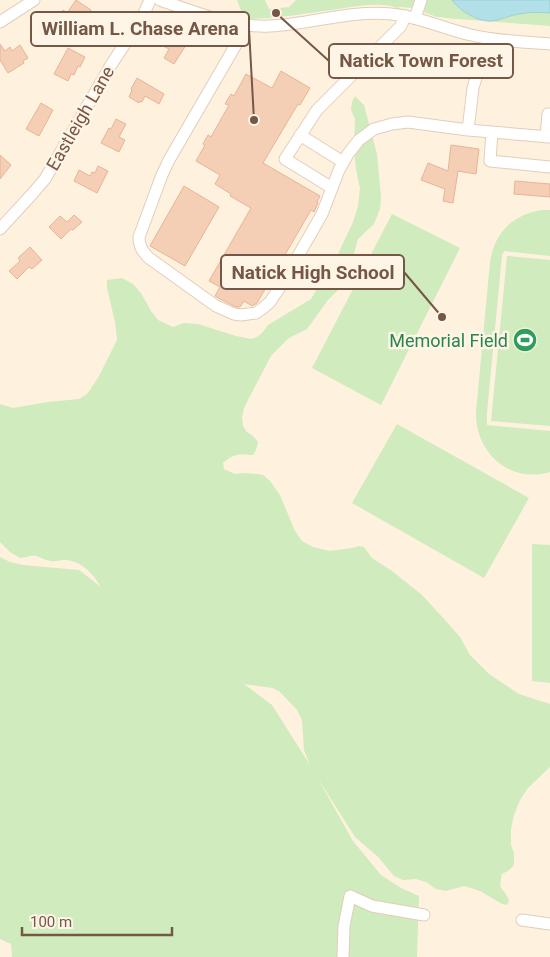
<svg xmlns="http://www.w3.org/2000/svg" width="550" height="957" font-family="Roboto,sans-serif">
  <rect width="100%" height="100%" fill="#fef2df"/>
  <path fill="#d0ebbd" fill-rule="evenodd" d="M237 0H265L269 9 289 7 296 0H452C460 11 478 22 492 21 501 20 510 15 519 14 529 12 540 12 550 13V26L445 18 441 17H437L413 8 400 7 397 8C381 1 350 7 332 10 303 14 274 19 244 19Z
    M355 96 364 105 377 154 381 197 380 209 374 224 358 239 352 261 351 275 342 286 328 300 307 329 289 338 271 356 249 398 244 408 242 418 243 426 247 432 253 436 258 442 256 450 253 455C239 454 234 453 223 463L224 469 235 474 243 473 257 474 263 475 270 481 280 495 295 531 302 541 313 547 330 551 352 548 359 546 364 547 372 558 392 571 421 594 446 621 460 637 470 655 489 674 519 694 550 704V767L528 788 520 800 514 815 511 829V845L514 853V865L508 871 502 874C497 893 505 887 509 901L507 905 502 904 480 891 464 886 446 891 436 889 426 882 416 879 403 880 394 876 378 857 355 837 317 777 353 841 381 875 401 888 419 896 417 957H12L11 944 0 939V557L10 562 23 565 79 570 101 587C93 574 83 562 67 560 62 559 57 562 51 561 46 561 41 557 36 556 32 555 25 558 20 558L10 552 0 542V404L13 408 48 402 79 399 87 394 98 378 117 340 115 322 107 288V280L122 278 133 284 141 293 151 311 158 320 173 327 184 323 198 324 236 336 251 339 257 337 262 333 268 325 311 299 338 254 353 222 358 206 360 188 356 170 354 148 355 119 351 110 352 102ZM244 684 273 688 280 692 297 710 302 720 304 750 310 765 272 705Z
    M542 210H550V256L504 251 502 255 487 413V425L550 431V472C509 484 475 452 476 412L490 262C495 232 512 215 542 210Z
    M392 214 460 248 381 405 312 368Z
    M507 256 550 260V426L491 421Z
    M397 424 529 498 484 578 352 503Z
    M532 544 550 545V683L532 681Z"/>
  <path fill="#b3e0e8" stroke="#99d0da" d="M452 0H550V13C540 12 529 12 519 14 510 15 501 20 492 21 478 22 460 11 452 0Z"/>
  <path fill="#f4ceb5" stroke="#e8b495" d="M76 0 91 10 75 33 56 20 63 10 67 13Z
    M169 31 188 42 174 64 164 58 169 49 161 45Z
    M0 44 5 51 10 47 12 51 20 45 28 58 23 61 24 63 8 73 0 60Z
    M68 48 85 57 80 67 78 66 74 75 71 74 68 81 54 74Z
    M281 71 310 88 300 105 298 104 263 163 320 196 317 202 318 203 314 212 311 210 257 303 252 306 244 301 240 307H236L220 299 215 296 220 287 209 281 251 208 230 196 231 194 215 184 220 175 196 161 205 145 203 144 208 135 211 137 229 105 225 104 231 94 234 96 246 74 272 88Z
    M137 78 164 94 159 104 145 96 142 102 140 101 139 103 129 97 132 90 131 89Z
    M41 103 53 110 39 136 26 129Z
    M116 119 126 124 119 137 125 140 119 152 101 143 109 128 111 129Z
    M451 145 479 149 476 174 458 171 453 203 443 201 445 189 421 180 428 163 448 171Z
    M0 155 11 165 0 179Z
    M98 166 108 171 97 193 74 181 79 170 90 176 92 172 95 173Z
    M515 181 550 184V197L514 194Z
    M184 186 219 207 185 266 150 246Z
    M74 215 82 222 73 230 71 229 61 239 49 227 60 216 67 222Z
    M30 247 42 260 32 269 29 267 17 279 9 271 20 261 18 258Z"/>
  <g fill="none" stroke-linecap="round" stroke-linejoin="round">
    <g stroke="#e2cdbb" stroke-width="13">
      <path id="minor" d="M160 0C195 12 233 28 270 26 310 24 350 10 391 14 418 16 444 29 471 35 497 41 524 42 550 44
        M415 18 421 0
        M0 22 34 0
        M246 25 241 36 169 160 162 175 139 237C139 246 142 251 149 258L216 306 234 314 241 315 256 313 263 308 270 302 282 284 322 214 339 170 348 154 359 140 374 129 392 124 408 122 468 130 550 137
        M468 130 473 88 478 71 485 59 487 38
        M492 132 490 161 550 167
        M300 135 343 162
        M546 137 548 114
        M332 188 285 159 317 110 400 27 406 16
        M0 229 33 193 45 179 111 65 142 18 150 0
        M522 920 550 924
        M343 957 344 926 350 896 372 906 424 915"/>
    </g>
    <use href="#minor" stroke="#fff" stroke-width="11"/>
  </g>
  <defs>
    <g id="stadium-disc" transform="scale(1.25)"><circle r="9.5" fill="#2e9e5b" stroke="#fff5e7"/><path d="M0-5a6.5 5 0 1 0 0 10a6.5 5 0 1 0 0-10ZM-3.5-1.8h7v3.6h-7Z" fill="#fff"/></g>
  </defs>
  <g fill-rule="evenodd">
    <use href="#stadium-disc" x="525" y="340"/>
  </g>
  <g text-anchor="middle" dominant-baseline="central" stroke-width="5" stroke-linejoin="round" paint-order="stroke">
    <g font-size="18" fill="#755746" stroke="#fff5e7">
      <text transform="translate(80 118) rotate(-60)">Eastleigh Lane</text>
    </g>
    <g font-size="18" fill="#27864d" stroke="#fff5e7" text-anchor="end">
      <text x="508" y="340">Memorial Field</text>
    </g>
  </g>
  <path fill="none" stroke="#755746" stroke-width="2" d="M254 120L249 29M276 13L329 61M442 317L404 272"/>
  <g fill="#755746" stroke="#fff5e7" stroke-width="2">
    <circle cx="254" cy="120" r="5"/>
    <circle cx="276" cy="13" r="5"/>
    <circle cx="442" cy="317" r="5"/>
  </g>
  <g fill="#fff5e7" stroke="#755746" stroke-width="2">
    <rect x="31" y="12" width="218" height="34" rx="5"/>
    <rect x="329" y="44" width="184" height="34" rx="5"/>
    <rect x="221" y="255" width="183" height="34" rx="5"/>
  </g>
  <g font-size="19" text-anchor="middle" font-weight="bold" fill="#755746">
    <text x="140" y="35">William L. Chase Arena</text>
    <text x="421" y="67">Natick Town Forest</text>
    <text x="313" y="279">Natick High School</text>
  </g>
  <path d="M22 927v8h150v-8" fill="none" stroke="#755746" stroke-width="2.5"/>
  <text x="30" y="927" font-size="15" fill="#755746" stroke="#fff5e7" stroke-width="4" paint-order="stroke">100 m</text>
</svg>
